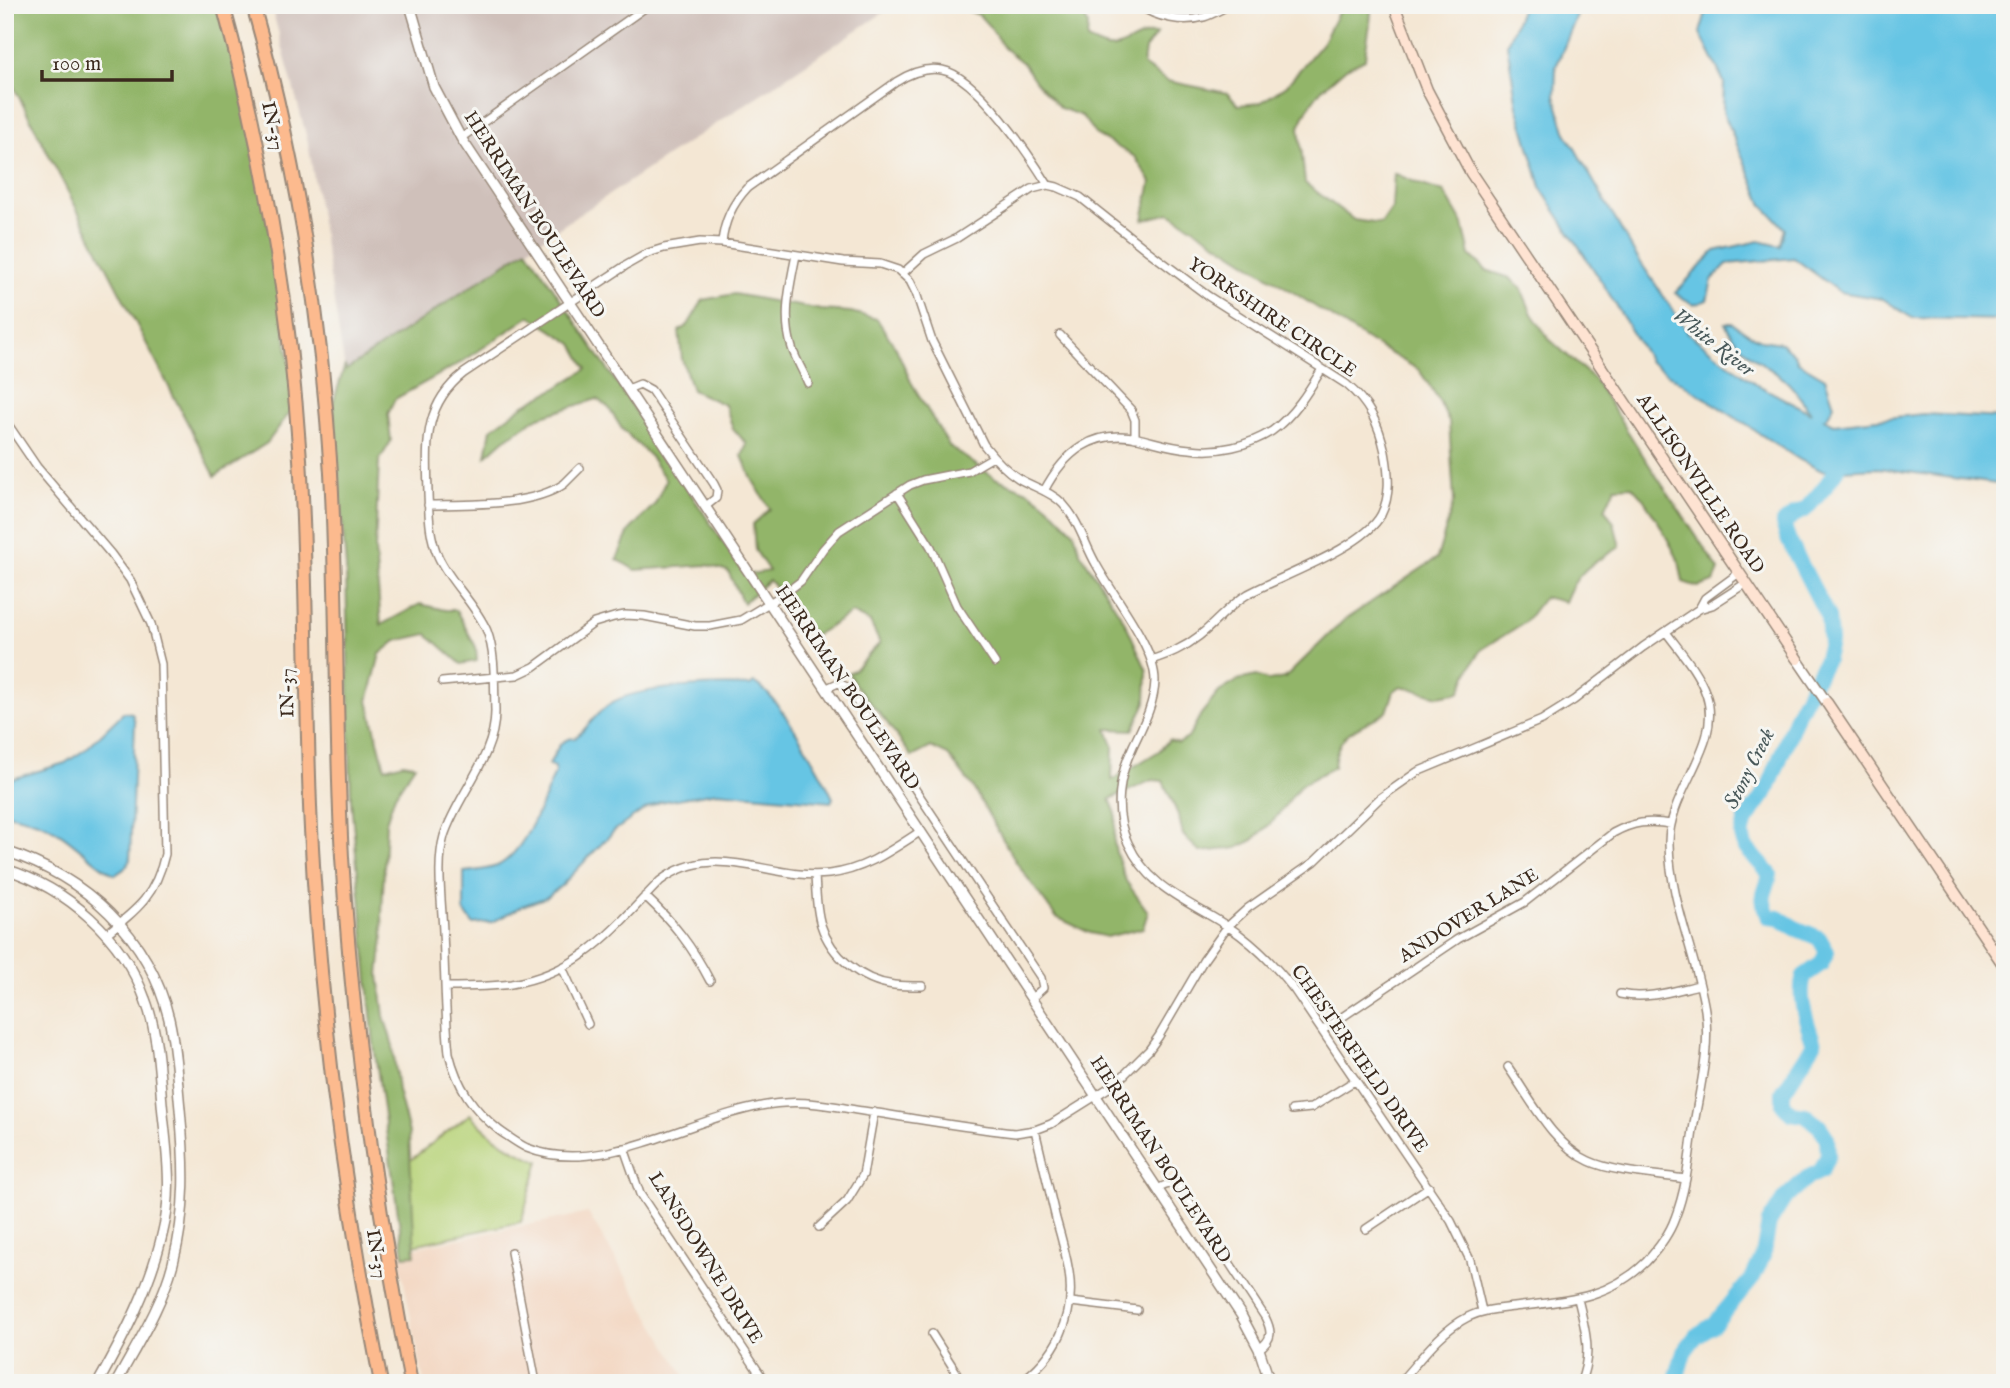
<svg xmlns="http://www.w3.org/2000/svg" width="2010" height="1388" font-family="'IM FELL English',serif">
  <rect width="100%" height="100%" fill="#f6f6f2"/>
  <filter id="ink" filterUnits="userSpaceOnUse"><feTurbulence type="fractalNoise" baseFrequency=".0143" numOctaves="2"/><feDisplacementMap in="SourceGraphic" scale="14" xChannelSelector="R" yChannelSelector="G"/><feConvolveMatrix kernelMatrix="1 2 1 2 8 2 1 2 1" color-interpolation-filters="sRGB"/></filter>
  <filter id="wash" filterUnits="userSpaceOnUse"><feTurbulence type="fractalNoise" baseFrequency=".00686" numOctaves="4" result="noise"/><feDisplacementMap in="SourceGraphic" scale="28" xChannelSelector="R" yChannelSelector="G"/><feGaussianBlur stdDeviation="1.57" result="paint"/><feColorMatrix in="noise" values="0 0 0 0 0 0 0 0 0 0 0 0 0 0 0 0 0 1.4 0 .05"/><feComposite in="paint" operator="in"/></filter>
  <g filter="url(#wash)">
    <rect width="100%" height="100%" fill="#f4e7d4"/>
    <path fill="#f3d4be" d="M588 1213 689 1383H424L398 1251Z"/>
    <path fill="#cfc0ba" d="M271 5H895L345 370 308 142Z"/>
    <path fill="#b8d379" stroke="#7a7e4c" stroke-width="2" d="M470 1114C489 1136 512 1151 539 1161L521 1222 413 1245 399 1169Z"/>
    <path fill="#92b569" stroke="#667044" stroke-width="2" d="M5 5H218L257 148 296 404 267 443 215 476 5 70Z
      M953 5H1080L1088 25 1087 40C1095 43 1105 50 1114 48 1131 45 1137 34 1157 34L1145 49 1143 65 1167 81 1227 93 1238 105 1260 103 1287 85 1323 42 1340 9V5H1371C1372 23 1366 41 1365 59L1346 68 1321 90 1308 108 1299 127 1305 183 1354 220 1381 224 1392 208 1394 173 1419 184 1444 192 1463 224 1470 255 1486 270 1510 278 1521 288 1532 314 1549 339 1594 379 1655 474 1719 570 1714 582 1698 587 1683 582 1679 561 1659 523 1642 497 1632 486 1615 487 1605 509 1614 523 1620 547C1593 563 1576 571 1565 602L1544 597 1525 622 1481 650 1470 668 1460 692 1439 696 1401 686 1394 691 1387 712C1358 729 1337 729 1334 767L1301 785 1273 821 1253 840 1237 848 1200 852 1183 835 1179 817 1163 781 1152 780 1110 799 1116 814 1114 842 1116 852 1126 881 1148 912 1143 928 1107 937 1090 933 1056 917 1016 862 972 786 948 755 931 747 912 757 885 720 856 686 848 673 854 670 880 643 870 622 852 613 814 636 769 580 743 603 728 571 707 565 635 570 617 559 629 531 655 504 666 480 648 454 622 429 609 408 597 399 539 417 504 440 486 456 491 429 524 405 555 389 587 369 573 344 530 316 462 362 395 399 388 414 391 441 379 461 375 550 381 625 420 604 445 610H456L476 647 477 661 461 664 427 634 396 641 380 654 368 701 385 768 403 763 415 765 395 795 386 822 382 915 383 938 379 975 384 1016 393 1046 398 1091 409 1133 415 1255 404 1256 374 1046 351 801 346 568 333 403 345 365 346 370 527 249 745 575 769 571 755 550 753 524 770 509 752 479 742 456 747 444 733 429 725 405 692 390 682 359 679 331 688 325 703 300 734 294 821 310 851 312 877 319 896 348 911 382 949 446 995 478 1030 492 1047 505 1074 532 1080 552 1126 624 1147 671 1146 702 1133 730 1107 729 1113 745 1112 780 1159 751 1169 740 1179 743 1188 738 1201 714 1219 692 1239 680 1256 676 1269 681 1285 678 1343 621 1437 558 1454 501 1449 422 1437 397 1419 370 1372 343 1170 213 1143 220 1151 182 1135 157 1095 134 1082 116 1060 108 1036 82 1023 63 1004 48 990 27 979 15Z"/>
    <path fill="#66c5e4" stroke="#507881" stroke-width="2" d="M1523 5H1581L1556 67 1555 96 1565 131 1635 254 1689 334 1756 384 1811 413C1803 402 1795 388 1784 379 1760 361 1739 352 1725 323H1732L1752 336 1761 340 1781 343 1795 355 1798 362 1825 378 1834 405 1828 416 1824 419 1834 424 1923 414 2005 418V485L1878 468 1822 471 1800 460 1650 362 1605 287 1542 190 1517 106 1507 44Z
      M1708 5H2005V320L1912 318 1883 299 1840 292 1794 258 1727 264 1712 280 1707 300 1694 305 1675 293 1715 251 1759 241 1780 246 1785 229 1763 205 1723 112 1724 82 1700 33Z
      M754 683C778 693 821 773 833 798L831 802 717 792 660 802 645 809 614 831 562 885 547 897 522 906 493 922 473 924 464 911V872C475 871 486 870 497 866 526 852 542 801 555 773V767L549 765C556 752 559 738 575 738 589 727 598 709 615 701 642 686 718 684 750 686Z
      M124 712 132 713 135 723 130 860 124 869 115 875C89 860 70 836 43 824 31 819 17 817 5 813V781L65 763 86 749Z"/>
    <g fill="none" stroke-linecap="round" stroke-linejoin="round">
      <path stroke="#66c5e4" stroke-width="16" d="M1675 1383 1684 1352 1696 1336 1714 1324 1753 1277 1763 1256 1769 1223 1784 1199 1807 1178 1821 1171 1828 1155 1827 1138 1820 1127 1805 1115 1791 1113 1783 1104V1092L1814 1044C1807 1022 1797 998 1804 976L1821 964 1827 952 1819 938 1795 928 1779 918 1769 917C1758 893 1766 896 1770 874L1745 847 1742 835 1746 820 1768 789 1798 712 1826 659 1830 642 1828 617 1789 541 1783 524 1794 515 1806 509 1825 487 1837 469 1843 452"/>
    </g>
  </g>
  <g filter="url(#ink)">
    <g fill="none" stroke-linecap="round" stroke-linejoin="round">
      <g stroke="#988879" stroke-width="10">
        <path id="minor" d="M1139 5C1156 18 1184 23 1204 17 1213 14 1221 9 1230 5
          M461 138 649 5
          M722 243C724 221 732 204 747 188L896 82C910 73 925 67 942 70 977 76 1030 156 1048 185
          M796 255C790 285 782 317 792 348 796 360 803 371 808 383
          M902 274 924 254 957 238 1032 189 1048 185 1057 187 1080 197 1148 251 1208 296 1346 384C1369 403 1379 424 1385 452 1389 474 1391 495 1381 515 1363 548 1281 576 1248 594 1229 605 1216 623 1199 636 1184 648 1169 654 1151 660
          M1060 335 1131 410 1135 420V438
          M628 389 640 384 651 390 714 484 717 490 716 498 706 506
          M5 420 37 467 111 554 130 580 151 624 161 664 165 854C156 895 138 909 106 934
          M1044 491C1064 453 1092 429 1138 438 1155 442 1172 448 1190 449 1218 453 1248 446 1272 431 1294 415 1308 392 1322 369
          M897 493 931 547 957 606 995 663
          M428 505C468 504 530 507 564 484 569 479 575 473 580 468
          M1699 609 1705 598 1739 573
          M442 682 517 675 534 667 594 623 614 617 625 615 644 616 695 626H710L741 620 784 594 801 581 823 549 839 531 910 485 923 480 969 471 993 457
          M827 688 838 683 847 687 1041 978 1043 988 1032 998
          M815 875C816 891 816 909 821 925 831 956 861 981 894 985 903 986 913 986 922 986
          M645 896C674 923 692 946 710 981
          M562 967 588 1024
          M446 987C467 987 490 987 511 984 582 972 614 928 660 881 714 839 770 881 829 874 864 870 892 850 921 831
          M1620 994C1647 1000 1673 991 1699 985
          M1323 1030 1458 939 1525 902 1613 833C1633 822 1649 820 1671 824
          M1508 1067C1530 1098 1553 1145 1589 1161 1612 1172 1659 1175 1686 1179
          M1292 1110 1311 1108 1356 1080
          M624 1148 640 1194 766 1383
          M1158 1189C1166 1184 1174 1181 1181 1189L1265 1317C1272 1331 1273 1339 1259 1349
          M819 1227 847 1201 863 1175 874 1112
          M1366 1229 1429 1187
          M511 1252 536 1383
          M1578 1299C1585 1328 1593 1354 1580 1383
          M1071 1302 1137 1310
          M1482 1311 1470 1260 1451 1221 1295 991C1279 970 1261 951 1240 935 1198 903 1152 895 1128 843 1113 812 1119 775 1133 746 1143 725 1154 705 1155 681 1155 646 1113 596 1096 564 1085 545 1079 521 1063 504 1051 491 1032 487 1018 478 1004 469 994 458 984 445L932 341 916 293 910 281 898 270 880 264 843 262 722 243 700 242 664 248 648 253 625 266 464 373C422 406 427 446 428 494 429 515 429 536 438 556 450 583 475 603 487 631 496 655 494 685 495 710 496 757 458 793 444 836 436 864 442 903 443 932 445 972 445 1013 449 1053 457 1086 473 1110 500 1131 509 1137 518 1144 527 1148 606 1180 702 1108 784 1103 810 1101 837 1107 863 1111 913 1118 964 1128 1015 1133L1035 1130 1051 1124 1110 1087 1124 1075 1149 1050 1159 1036 1203 961 1227 927 1248 908 1314 862 1380 798 1417 772 1542 720 1574 700 1643 647 1699 609 1712 605 1746 583
          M932 1334 963 1383
          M1019 1383C1056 1357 1076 1317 1069 1272 1066 1254 1061 1236 1056 1219 1049 1189 1042 1160 1035 1130
          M1399 1383C1420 1360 1440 1331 1468 1317 1482 1310 1498 1309 1514 1307 1564 1301 1607 1300 1646 1262 1658 1249 1669 1235 1675 1218 1686 1190 1689 1160 1693 1130 1699 1091 1711 1049 1705 1010 1696 954 1670 901 1669 844 1668 790 1724 745 1706 694 1698 671 1680 651 1666 632"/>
      </g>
      <g stroke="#988879" stroke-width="12">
        <path id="tertiary" d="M410 5 434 87 461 138 1241 1315 1259 1349 1270 1383
          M1797 659 1827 703
          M5 851C85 877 149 935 169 1019 176 1049 177 1079 180 1109 185 1163 187 1210 173 1263 162 1306 137 1344 116 1383
          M5 869C67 888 123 937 145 999 159 1035 159 1076 163 1114 167 1153 173 1193 163 1231 151 1285 125 1335 98 1383"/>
      </g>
      <g stroke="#988879" stroke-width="13">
        <path id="secondary" d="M1394 5 1427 90 1471 173 1797 659
          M1827 703 2005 967
          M5 1382 14 1383"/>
      </g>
      <g stroke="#988879" stroke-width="16">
        <path id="motorway" d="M223 5C264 153 290 306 300 459 308 582 305 706 311 829 320 1015 345 1200 381 1383
          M253 5C296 158 321 315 331 473 338 601 335 729 342 857 353 1035 376 1207 411 1383"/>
      </g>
      <use href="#minor" stroke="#fff" stroke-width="7"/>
      <use href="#tertiary" stroke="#fff" stroke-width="9"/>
      <use href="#secondary" stroke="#fee3d2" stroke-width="10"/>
      <use href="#motorway" stroke="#fcba8e" stroke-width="12"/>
    </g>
  </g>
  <g text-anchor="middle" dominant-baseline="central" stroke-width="6" stroke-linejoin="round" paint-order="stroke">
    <g font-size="19" fill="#3b2a1e" stroke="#f6f6f2">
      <text transform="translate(272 126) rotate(78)">IN-37</text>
      <text transform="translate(534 215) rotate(57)">HERRIMAN BOULEVARD</text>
      <text transform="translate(1272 318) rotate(34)">YORKSHIRE CIRCLE</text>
      <text transform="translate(1700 484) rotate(56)">ALLISONVILLE ROAD</text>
      <text transform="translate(847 688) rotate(56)">HERRIMAN BOULEVARD</text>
      <text transform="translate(288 693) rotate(-91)">IN-37</text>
      <text transform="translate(1469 916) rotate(-32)">ANDOVER LANE</text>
      <text transform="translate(1359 1059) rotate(55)">CHESTERFIELD DRIVE</text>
      <text transform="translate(1160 1160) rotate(57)">HERRIMAN BOULEVARD</text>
      <text transform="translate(376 1254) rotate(80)">IN-37</text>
      <text transform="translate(705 1258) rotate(58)">LANSDOWNE DRIVE</text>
    </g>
    <g font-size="21" font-style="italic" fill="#485859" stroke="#f6f6f2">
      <text transform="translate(1713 343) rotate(38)">White River</text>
      <text transform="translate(1750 769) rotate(-63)">Stony Creek</text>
    </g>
  </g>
  <rect width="2010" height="1388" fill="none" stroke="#f6f6f2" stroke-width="28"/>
  <path d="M42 70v10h130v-10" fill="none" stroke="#3b2a1e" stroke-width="3.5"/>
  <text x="52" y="70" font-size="21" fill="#3b2a1e" stroke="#f6f6f2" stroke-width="5" paint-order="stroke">100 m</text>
</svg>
